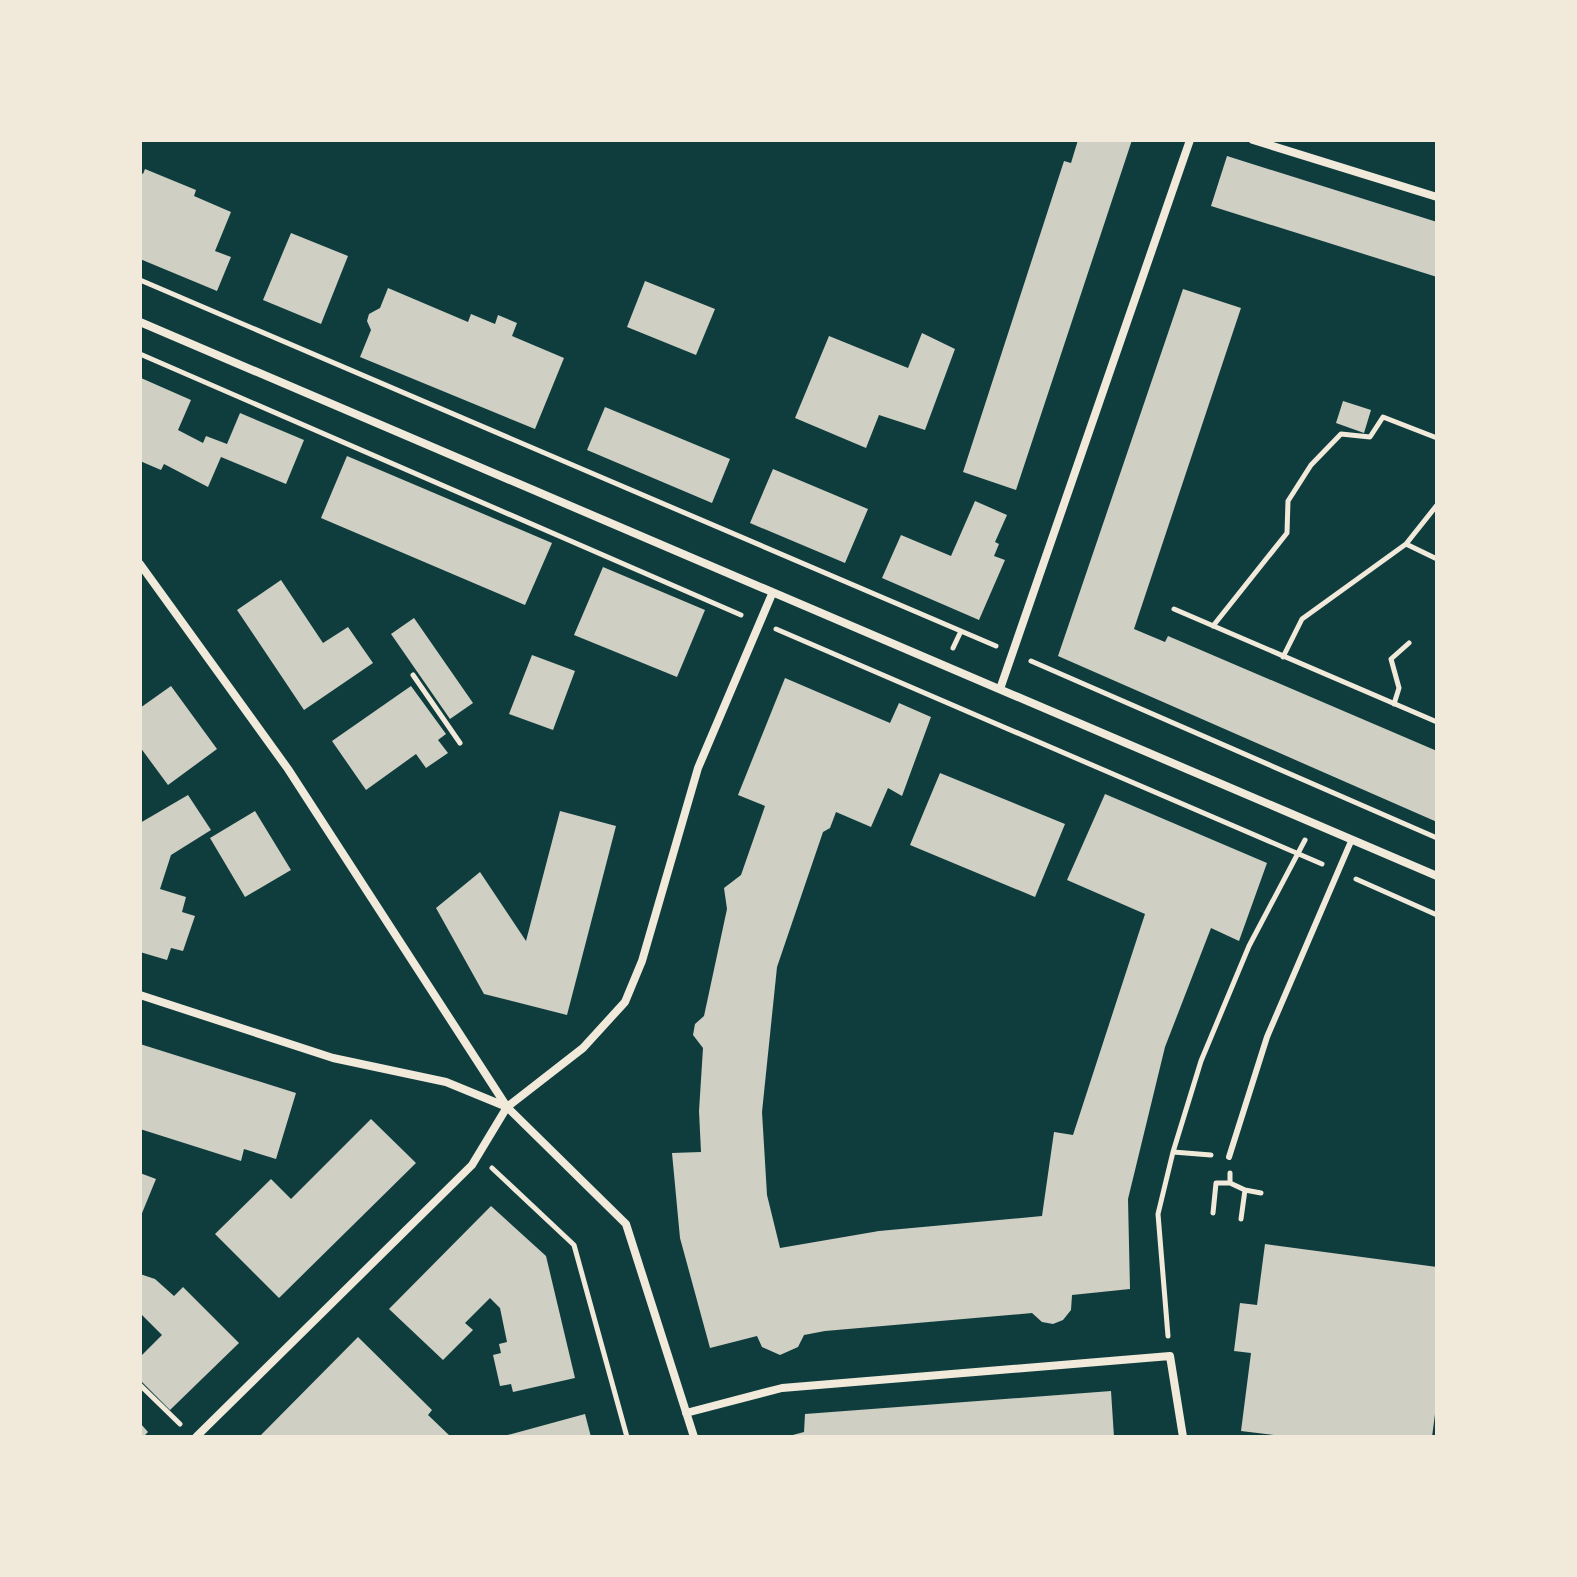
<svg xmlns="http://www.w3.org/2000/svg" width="1577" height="1577" font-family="Inter,sans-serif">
  <rect width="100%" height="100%" fill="#0f3d3e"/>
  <path fill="#cfcfc3" d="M1078 140H1132L1016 490 963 472 1064 161 1071 163Z
    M1227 156 1437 222V277L1211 206Z
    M145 169 196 190 194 196 231 212 215 251 231 257 217 291 140 259V172L143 174Z
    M291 233 348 256 321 324 263 300Z
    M645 281 715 309 696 355 627 327Z
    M388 288 468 322 471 314 495 324 498 315 517 323 512 336 564 358 535 429 360 357 371 330 367 321 369 314 380 308Z
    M1183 289 1241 308 1134 629 1165 642 1168 636 1437 751V822L1058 656Z
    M922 333 955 349 925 430 879 415 866 448 795 418 829 336 908 368Z
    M141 378 191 400 178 430 203 443 206 436 227 444 240 413 304 440 286 484 221 457 208 487 164 464 161 470 140 461Z
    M1343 401 1371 410 1364 433 1336 423Z
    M605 407 730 459 712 503 587 450Z
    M347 456 552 543 525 605 321 518Z
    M773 469 868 509 845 563 750 523Z
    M975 501 1007 515 995 542 999 544 994 556 1005 560 979 620 882 578 901 535 951 556Z
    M603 567 705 610 677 677 574 635Z
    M281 580 323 643 348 627 373 663 304 710 237 610Z
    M414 618 473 703 450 719 391 634Z
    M532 655 575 671 553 730 509 714Z
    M785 678 890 723 899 703 931 717 902 796 888 788 871 827 836 812 830 828 823 832 777 967 762 1112 767 1195 780 1248 879 1231 1042 1216 1054 1132 1073 1135 1145 914 1067 880 1105 794 1267 863 1239 941 1211 928 1165 1047 1128 1199 1130 1289 1072 1295 1071 1310 1063 1320 1053 1324 1042 1322 1032 1313 825 1331 804 1335 798 1347 780 1355 762 1347 757 1336 710 1348 680 1238 672 1153 701 1152 699 1111 703 1048 693 1035 695 1024 704 1016 727 909 724 888 741 875 765 806 738 795Z
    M171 686 217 749 168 785 140 747V708Z
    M411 686 446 734 438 740 448 753 426 768 416 754 366 790 332 741Z
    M940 773 1065 824 1035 897 910 845Z
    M188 795 211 830 171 855 160 889 186 897 182 912 195 916 183 951 171 948 167 960 140 952V823Z
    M255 811 291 870 245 897 210 838Z
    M560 811 616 826 567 1015 484 994 436 908 480 872 526 941Z
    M140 1044 296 1093 276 1159 244 1149 241 1161 140 1129Z
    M371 1119 416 1163 279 1298 215 1234 271 1179 291 1199Z
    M140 1173 156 1179 140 1218Z
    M491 1206 546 1256 575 1378 513 1392 511 1384 500 1386 493 1355 501 1353 499 1344 507 1342 500 1308 490 1298 465 1323 473 1330 443 1360 389 1309Z
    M1265 1244 1437 1267V1399L1432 1437H1290L1241 1431 1251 1353 1234 1351 1240 1303 1257 1305Z
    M140 1274 155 1279 174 1296 183 1287 239 1343 170 1410 140 1380V1357L162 1335 140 1313Z
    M358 1337 432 1410 428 1415 451 1437H259Z
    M1111 1391 1114 1437 789 1436 804 1432 805 1414Z
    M585 1414 591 1437H504V1436Z
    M140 1423 148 1432 143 1437H140Z"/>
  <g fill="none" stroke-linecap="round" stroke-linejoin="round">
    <path stroke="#f1e9da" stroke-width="5" d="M140 280 996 646
      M140 354 741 615
      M1406 544 1437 559
      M1174 609 1437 722
      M1213 626 1287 533 1288 501 1311 465 1341 434 1370 437 1383 417 1437 438
      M776 629 1322 864
      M953 648 961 631
      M1283 657 1302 619 1406 544 1437 505
      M1031 661 1437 838
      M413 675 460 743
      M1394 704 1399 688 1391 659 1409 643
      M1356 879 1437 915
      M1173 1152 1211 1155
      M492 1168 574 1245 627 1437
      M1230 1173V1183L1245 1190 1241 1219
      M1245 1190 1261 1193
      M1213 1213 1216 1183H1230
      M1168 1336 1158 1214 1173 1152 1201 1061 1249 946 1305 840
      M140 1385 180 1424"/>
    <path stroke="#f1e9da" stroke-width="6" d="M1229 1157 1267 1037 1352 839"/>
    <path stroke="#f1e9da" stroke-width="8" d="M1253 140 1437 197
      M140 322 1437 876
      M140 564 288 769 507 1107 626 1224 694 1437
      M1000 689 1190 140
      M140 995 333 1058 446 1082 507 1107
      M686 1413 782 1388 1170 1356 1183 1437
      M196 1437 472 1165 507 1107 583 1048 625 1002 642 961 698 768 772 594"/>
  </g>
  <rect width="1577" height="1577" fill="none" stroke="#f1e9da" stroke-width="284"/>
</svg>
